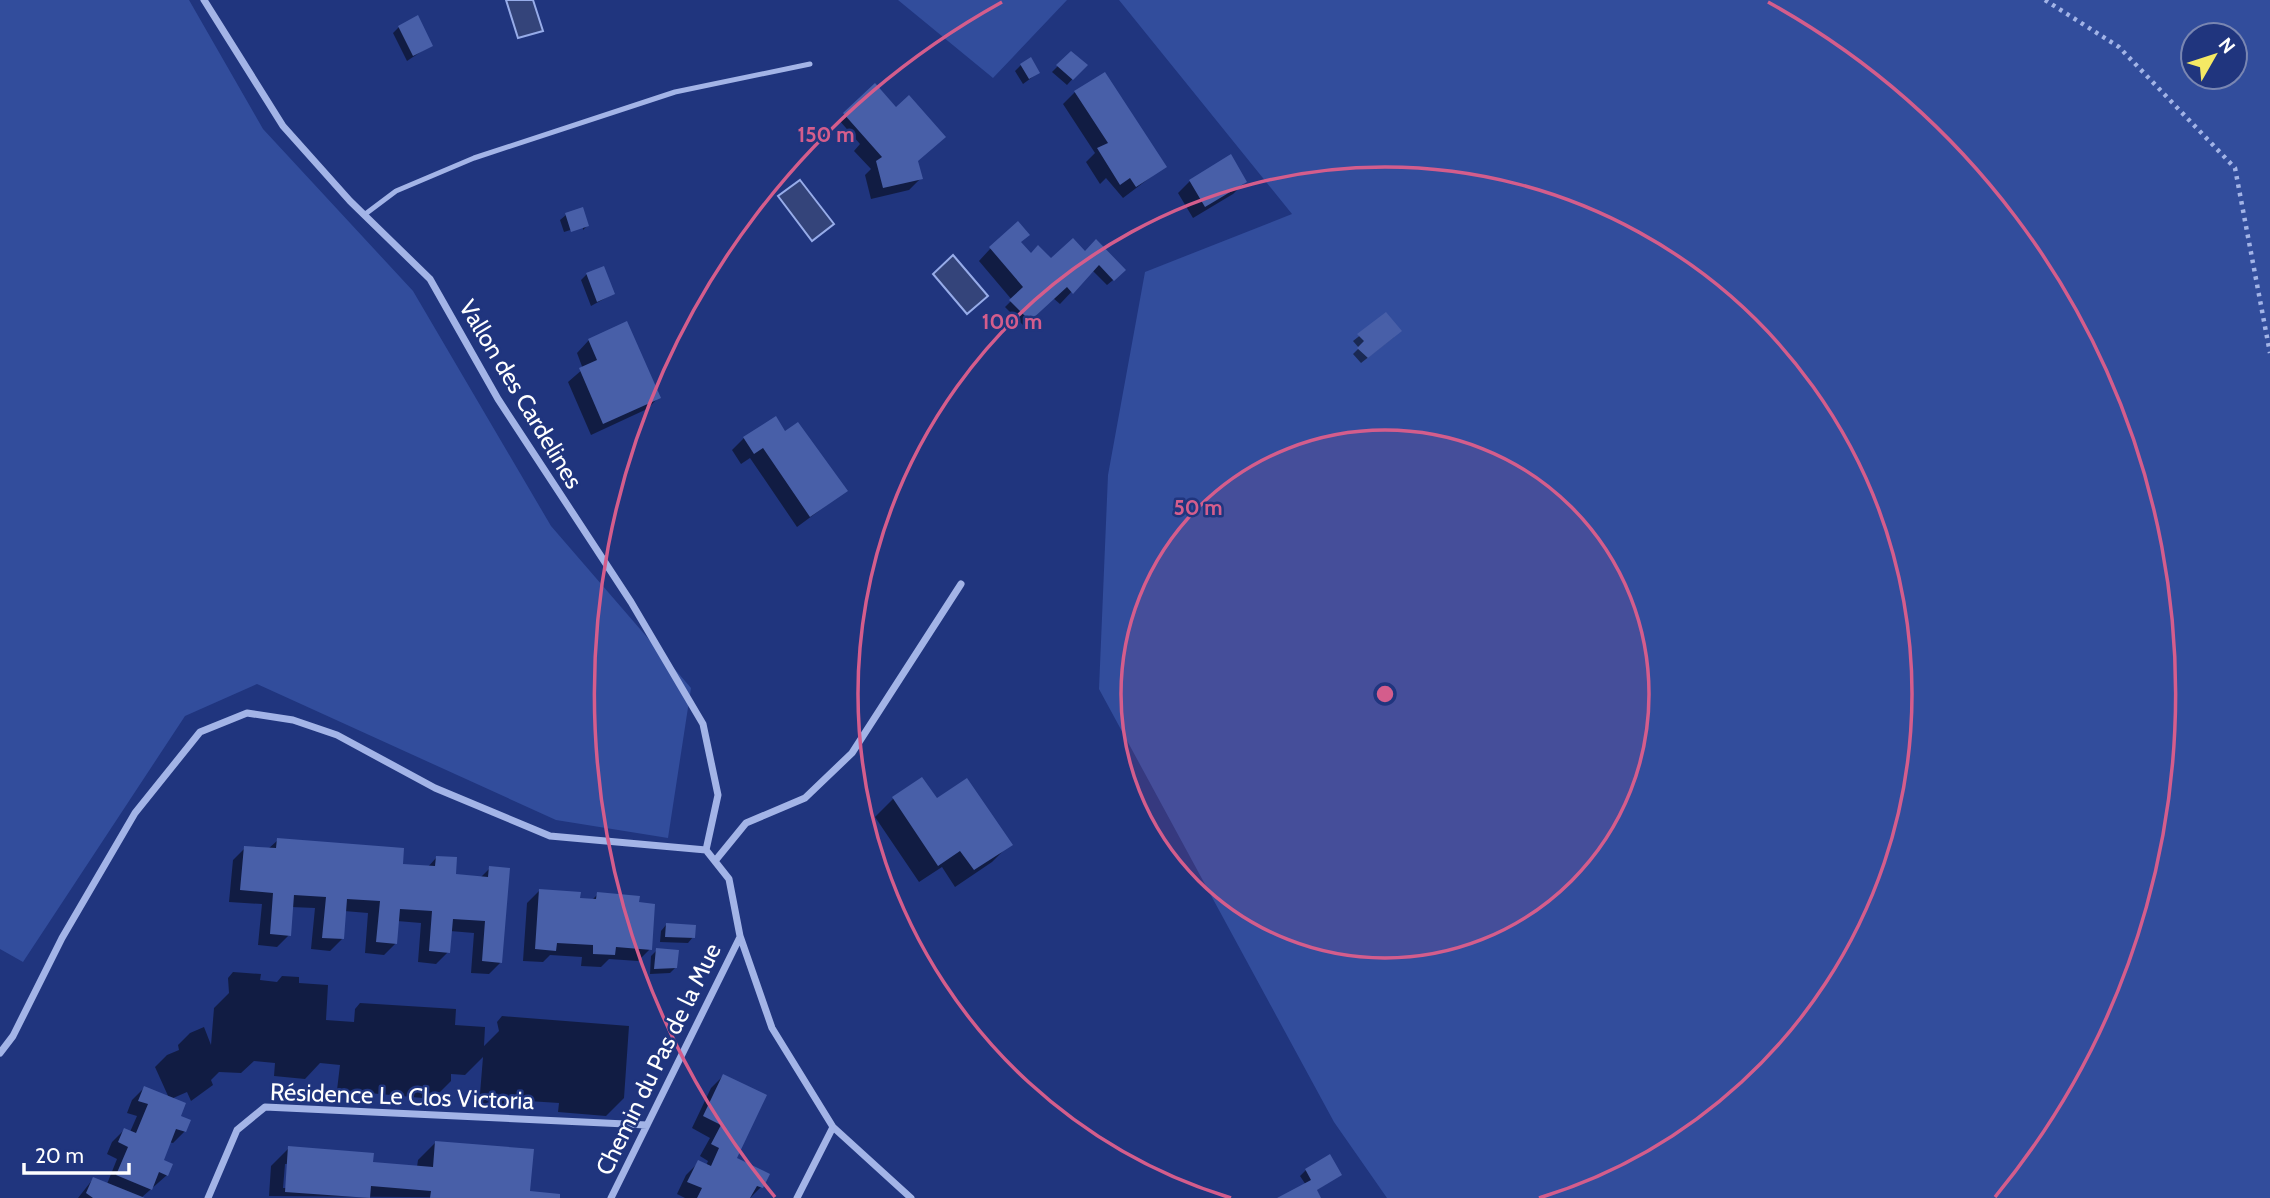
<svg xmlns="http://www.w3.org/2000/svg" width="2270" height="1198" font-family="Cabin,sans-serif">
  <rect width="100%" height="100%" fill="#20357e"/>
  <path fill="#324d9c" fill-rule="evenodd" d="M0 0H189L263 129 413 291 551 526 691 688 668 838 556 820 257 684 185 716 23 962 0 949Z
    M898 0H1067L993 78Z
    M1119 0H2270V1198H1387L1334 1122 1099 689 1108 475 1145 272 1292 214ZM2193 35H2235V77H2193Z"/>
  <path fill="#34447a" stroke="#97ace9" stroke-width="2" d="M506 0H533L543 31 518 38Z
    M800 180 834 224 812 241 778 196Z
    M953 255 988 296 967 314 933 274Z"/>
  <path fill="#0007" fill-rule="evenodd" d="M399 27 431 45 407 61 393 33Z
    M1071 53 1085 65 1067 85 1052 72Z
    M1021 65 1038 73 1023 84 1015 71Z
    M875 86 896 109 921 178 909 190 871 199 865 175 871 169 854 151 860 144 839 120Z
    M1075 92 1164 167 1123 198 1106 178 1100 184 1086 162 1095 153 1063 104Z
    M1190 181 1245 182 1233 194 1193 218 1178 193Z
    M566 215 587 226 583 230V226L564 232 560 220Z
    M1019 243 1040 266 1085 253 1118 276 1107 285 1092 270 1060 304 1053 298 1023 325 1005 307 1012 300 979 261 990 249Z
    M587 274 613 294 591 306 581 280Z
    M1386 315 1394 337 1361 363 1353 354 1359 348 1353 341Z
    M589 340 659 397 647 409 591 435 568 382 583 369 577 353Z
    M775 419 785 434 846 491 797 527 750 458 741 464 732 450 744 438Z
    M893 799 936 800 1010 844 992 862 955 887 942 867 919 882 875 817Z
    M278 840 401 866 427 868 436 858 454 876 480 878 490 868 501 962 489 974 471 973 474 933 450 931 448 952 436 964 418 962 421 923 397 921 396 943 384 955 365 953 368 913 344 911 342 939 330 951 311 949 315 908 291 907 289 935 277 947 258 945 262 904 229 902 233 860 245 848 268 849Z
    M539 891 591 901 598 894 650 949 638 961 609 959 601 967 581 966 582 957 550 955 543 962 523 961 527 903Z
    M666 925 693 937 688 943 660 942 661 931Z
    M657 950 676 967 670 973 650 974 651 956Z
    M233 972 261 974 260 980 277 982 282 976 299 977V983L328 985 326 1020 354 1022 355 1009 360 1003 456 1009 455 1025 485 1027 484 1046 499 1031 497 1022 502 1016 629 1026 624 1098 606 1116 558 1112 559 1103 528 1101 529 1096H522L509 1108 479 1106 483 1057 465 1075 451 1074V1081L433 1099 337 1090 340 1065 320 1063 305 1079 274 1076 275 1063 254 1061 241 1073 219 1072 211 1080 213 1085 191 1101 187 1092 171 1099 185 1131 173 1143 169 1142 161 1161 167 1175 141 1198H78L93 1179 107 1184 117 1159 107 1154 112 1142 124 1130 130 1132 137 1116 127 1113 132 1100 144 1088 169 1098 155 1067 167 1055 179 1050 178 1045 190 1033 204 1027 211 1045 214 1008 229 993 228 978Z
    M723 1076 735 1159 761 1187 750 1198H685L677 1194 686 1175 698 1163 706 1166 708 1161 700 1156 710 1138 692 1128 711 1088Z
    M436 1142 528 1193 558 1198 269 1196 271 1166 289 1148 371 1163 417 1167 418 1160ZM285 1164H289L287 1188H283Z
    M1306 1170 1340 1175 1315 1191 1319 1198H1281L1306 1185 1300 1176Z"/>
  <path fill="#485fa8" d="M418 15 433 46 413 56 398 26Z
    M1071 51 1088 65 1073 80 1056 65Z
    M1031 57 1040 73 1029 79 1020 64Z
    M1105 72 1167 167 1136 187 1130 178 1120 185 1097 148 1108 143 1074 91Z
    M875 83 896 107 909 95 946 137 918 161 923 179 883 188 876 161 882 157 843 113Z
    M1231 154 1247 182 1205 207 1189 180Z
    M583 207 589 226 571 232 565 213Z
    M1018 221 1030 235 1021 242 1031 253 1038 245 1051 258 1073 238 1085 251 1096 239 1126 270 1114 281 1099 265 1073 294 1067 287 1030 321 1009 300 1023 287 989 247Z
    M604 266 615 294 597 302 586 273Z
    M1386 312 1402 331 1368 358 1357 348 1364 341 1357 334Z
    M627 321 661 398 603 424 579 368 597 360 588 339Z
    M776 416 785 431 798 422 848 491 810 517 763 448 754 454 743 437Z
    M922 777 937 798 967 778 1013 845 974 870 960 851 938 866 892 797Z
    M277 838 404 848 403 864 435 866 436 856 457 857 456 874 488 877 489 866 510 868 502 963 482 961 485 921 453 919 450 953 429 951 432 911 400 909 397 944 376 942 380 901 347 899 344 939 322 938 326 897 294 895 291 936 270 934 273 893 240 890 244 846 276 848Z
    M539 889 581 892 580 898 596 899 597 892 640 896 639 902 655 904 652 950 616 947 615 955 593 954V945L557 943 556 951 535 949Z
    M666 923 696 925 695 938 665 937Z
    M656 948 679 950 677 968 654 969Z
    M723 1074 767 1095 737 1158 770 1174 763 1188 757 1186 750 1198H697L702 1188 687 1182 698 1160 711 1166 719 1148 711 1144 721 1125 703 1116Z
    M144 1086 186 1103 181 1116 191 1120 186 1132 176 1129 164 1160 173 1164 168 1176 159 1172 152 1190 116 1175 128 1147 118 1142 124 1128 136 1133 148 1104 138 1101Z
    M435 1141 534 1149 530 1191 560 1194V1198H430L431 1191 371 1186 370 1198 285 1192 288 1146 374 1153 373 1162 433 1167Z
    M1330 1154 1342 1175 1317 1190 1321 1198H1277L1311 1180 1305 1169Z
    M93 1177 145 1198H93L86 1193Z"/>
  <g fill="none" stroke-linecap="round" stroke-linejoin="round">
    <path stroke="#a3b4e7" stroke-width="4.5" stroke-dasharray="3.5 5" stroke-linecap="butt" d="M2045 0 2119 47 2235 168 2270 353"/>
    <path stroke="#a3b4e7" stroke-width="5" d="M364 215 396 191 474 158 675 92 810 64"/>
    <path stroke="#a3b4e7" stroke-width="7" d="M204 0 283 126 350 201 430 279 498 399 631 602 703 724 718 795 706 850
      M715 861 746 823 805 798 852 753 961 584
      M0 1053 13 1036 62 938 135 813 200 732 247 713 293 720 337 735 435 788 550 836 706 850 729 879 740 936 772 1028 833 1127 911 1198
      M208 1198 237 1130 265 1107 647 1125
      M611 1198 740 937
      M797 1198 833 1127"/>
  </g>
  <circle cx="1385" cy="694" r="264" fill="#d45d8c" fill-opacity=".12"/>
  <g fill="none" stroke="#d45d8c" stroke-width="3.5">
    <circle cx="1385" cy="694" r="264"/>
    <path d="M1231 1198A527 527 0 1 1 1539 1198"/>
    <path d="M775 1197A791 791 0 0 1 1002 2M1768 2A791 791 0 0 1 1995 1197"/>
  </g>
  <g text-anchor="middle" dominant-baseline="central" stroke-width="5" stroke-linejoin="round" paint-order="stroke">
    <g font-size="24" fill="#fff" stroke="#20357e">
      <text transform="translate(521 394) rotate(59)">Vallon des Cardelines</text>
      <text transform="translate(658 1059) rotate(-64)">Chemin du Pas de la Mue</text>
      <text transform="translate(402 1096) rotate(2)">Résidence Le Clos Victoria</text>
    </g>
  </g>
  <circle cx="1385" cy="694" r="10" fill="#d45d8c" stroke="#20357e" stroke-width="3.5"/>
  <g font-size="21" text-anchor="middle" font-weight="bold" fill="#d45d8c" stroke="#20357e" stroke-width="5" stroke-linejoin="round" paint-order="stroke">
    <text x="826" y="142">150 m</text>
    <text x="1012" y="329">100 m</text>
    <text x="1198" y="515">50 m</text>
  </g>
  <g transform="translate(2214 56) rotate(51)"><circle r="33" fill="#20357e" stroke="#7986b2" stroke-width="2"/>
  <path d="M0-5L12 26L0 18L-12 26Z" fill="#f5e964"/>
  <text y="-10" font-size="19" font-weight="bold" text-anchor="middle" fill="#ffffff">N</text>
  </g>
  <path d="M24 1163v10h105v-10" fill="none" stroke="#ffffff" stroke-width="3.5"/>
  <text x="35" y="1163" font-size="21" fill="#ffffff" stroke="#20357e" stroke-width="5" paint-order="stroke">20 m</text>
</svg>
